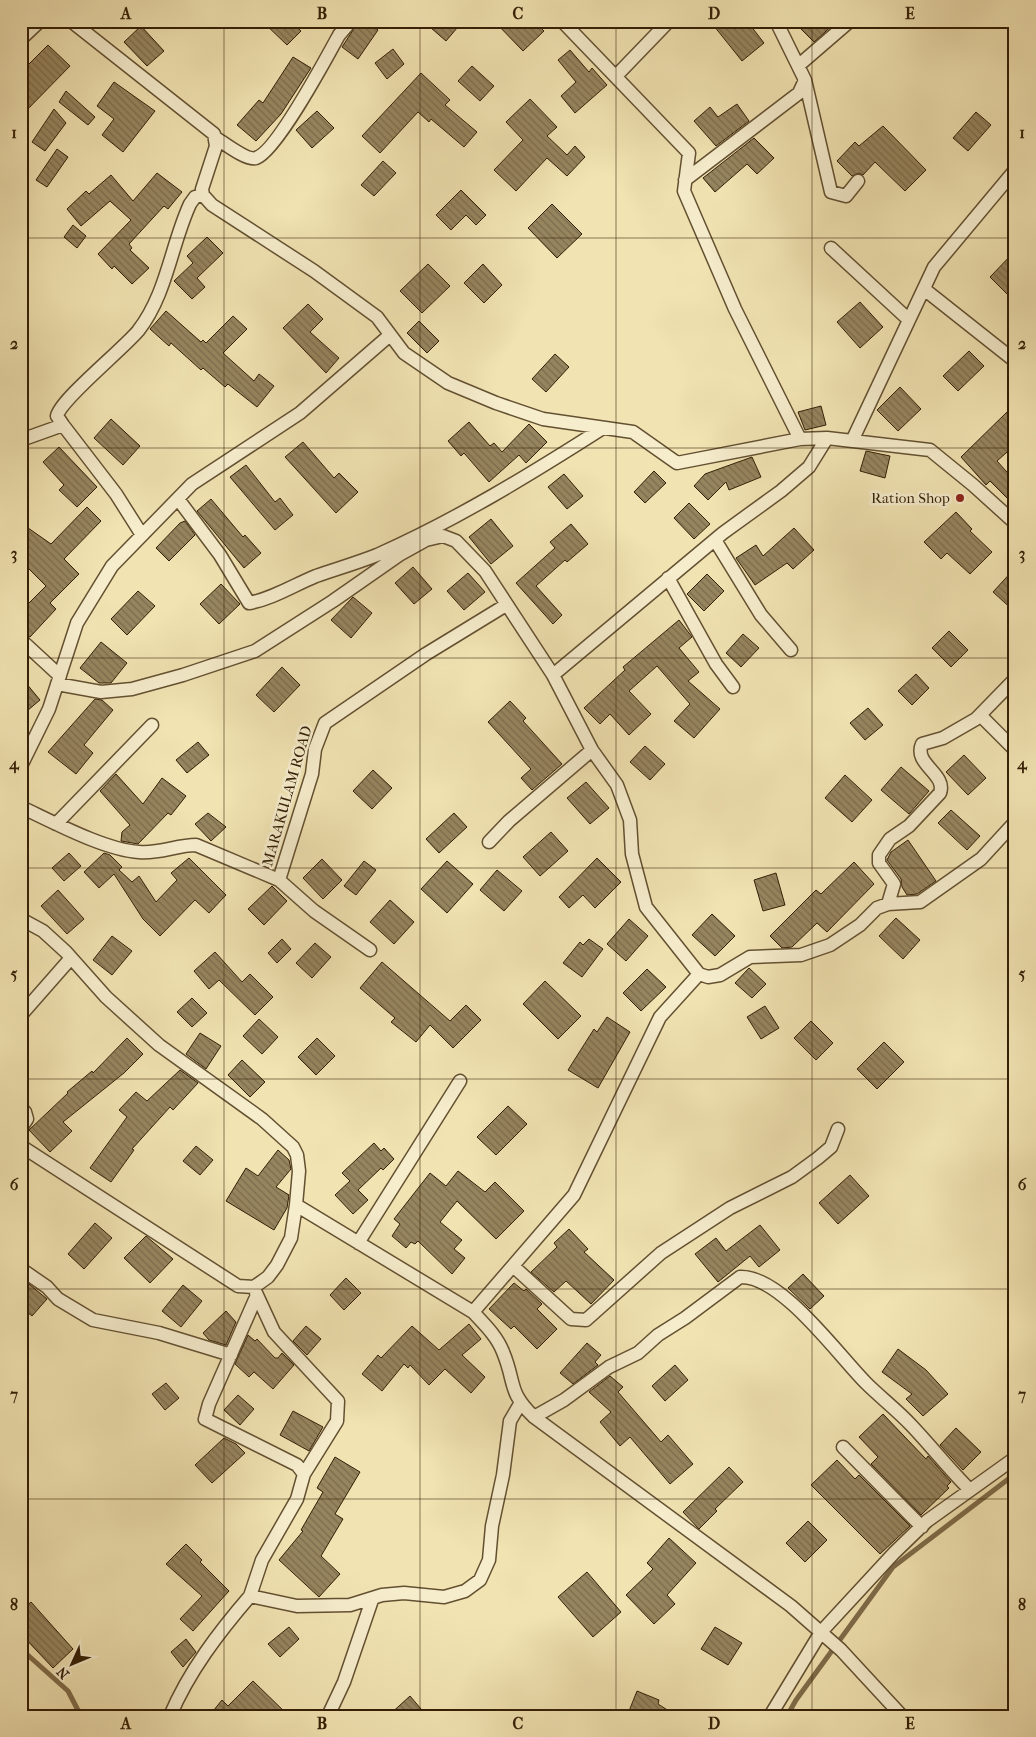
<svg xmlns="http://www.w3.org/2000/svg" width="1036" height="1737" font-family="'IM FELL French Canon',serif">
  <defs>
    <pattern id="building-back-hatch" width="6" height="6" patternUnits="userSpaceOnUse" patternTransform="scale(1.25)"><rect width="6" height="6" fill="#96855f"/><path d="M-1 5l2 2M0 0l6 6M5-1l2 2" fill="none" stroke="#7b6c4c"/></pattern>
  </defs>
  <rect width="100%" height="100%" fill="#f1e3b2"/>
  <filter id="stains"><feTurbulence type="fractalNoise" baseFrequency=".004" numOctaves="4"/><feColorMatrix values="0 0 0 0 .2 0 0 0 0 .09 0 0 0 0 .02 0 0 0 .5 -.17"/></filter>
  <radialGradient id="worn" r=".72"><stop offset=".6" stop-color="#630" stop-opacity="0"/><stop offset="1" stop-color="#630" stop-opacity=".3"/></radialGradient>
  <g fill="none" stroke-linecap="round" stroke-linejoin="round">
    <path stroke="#7f6c4a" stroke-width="5" d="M21 1649 68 1691 81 1716
      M787 1716 796 1700 893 1567 1015 1474"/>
  </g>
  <path fill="url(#building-back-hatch)" stroke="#341f06" d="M262 21H290L301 31 287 45Z
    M359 21H365L378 30 358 59 342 47Z
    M437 21H463L446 41 431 28Z
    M494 21H534L544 31 523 51Z
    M710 21H747L764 43 742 61Z
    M808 21H837L814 42 801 29Z
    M141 26 164 51 147 66 124 42Z
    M48 45 70 66 21 116V72Z
    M393 49 404 64 387 79 375 63Z
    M570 50 589 72 592 68 607 85 575 113 561 96 576 82 558 60Z
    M293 57 311 68 281 114 256 141 237 125 259 100 263 103Z
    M472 66 494 86 480 101 458 81Z
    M421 73 450 100 445 105 477 132 464 147 431 119 429 122 418 112 380 153 362 136Z
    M114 82 155 111 123 152 102 135 114 119 97 106Z
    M66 91 95 117 88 125 59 102Z
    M530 99 557 127 547 136 567 155 575 146 585 157 567 176 547 158 516 191 494 170 523 140 506 122Z
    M737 104 749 121 716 146 694 121 710 107 718 117Z
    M54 109 66 123 45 151 32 142Z
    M317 111 334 128 312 148 296 130Z
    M976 112 991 125 968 151 953 138Z
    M883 126 926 170 905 191 875 162 863 175 859 173 852 176 837 161 855 142 859 146Z
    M754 138 774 158 757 174 747 164 715 192 703 178Z
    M57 149 68 157 47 187 36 180Z
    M383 161 396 173 374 196 361 185Z
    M157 173 182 192 168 209 164 206 129 244 132 248 130 250 149 268 132 284 114 266 112 269 98 254 131 220 110 201 81 226 67 209 86 191 89 194 111 175 133 201Z
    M461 190 486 215 476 225 466 215 451 230 436 215Z
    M552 204 582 234 557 258 528 228Z
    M73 225 86 236 77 248 64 237Z
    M207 237 223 253 197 278 205 287 192 299 174 281 193 263 187 256Z
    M1015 251V302L990 277Z
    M428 264 450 286 422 313 400 291Z
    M483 264 502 285 484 303 464 283Z
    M860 302 883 327 860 348 837 322Z
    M308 304 323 319 310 332 339 358 326 373 283 328Z
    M166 311 201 342 203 340 206 343 233 316 247 329 223 353 254 381 259 374 274 386 257 407 228 384 225 387 203 368 201 370 171 343 169 346 150 329Z
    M419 321 439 341 427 353 407 333Z
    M969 351 984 366 958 391 943 376Z
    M555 354 569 367 546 392 532 379Z
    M900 387 921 409 898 431 877 410Z
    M821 406 826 425 805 430 798 412Z
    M1008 411 1015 418V445L997 461 1015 481V506L990 481 986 485 961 457Z
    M111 419 140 446 123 465 94 438Z
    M469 422 490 446 494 443 502 452 529 424 547 442 526 463 519 455 489 482 464 453 461 456 448 441Z
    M303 442 334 478 339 473 358 492 336 513 285 457Z
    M59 447 97 487 77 507 59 490 64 485 43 462Z
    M866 451 890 456 885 478 860 471Z
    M752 457 761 477 729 490 726 482 708 500 694 486 705 474Z
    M246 465 275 502 280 498 293 515 275 530 230 477Z
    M654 471 666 483 645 503 634 492Z
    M564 474 583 496 567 509 548 487Z
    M211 499 243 537 245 535 261 553 244 568 197 511Z
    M689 503 710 524 694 539 674 518Z
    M87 507 101 521 64 559 79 574 50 603 56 609 30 637 21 632V611L46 586 21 561V523L51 544Z
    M956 512 972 529 970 531 992 552 970 574 947 553 941 559 924 542Z
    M491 519 513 546 491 564 469 537Z
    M185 521 195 535 169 561 156 548 180 523Z
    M571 524 588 544 567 562 565 560 536 586 562 615 553 624 516 583 555 548 550 542Z
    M794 528 814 550 793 569 787 563 755 585 736 558 756 545 763 556Z
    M413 567 432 589 414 604 395 583Z
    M1015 568V612L993 592Z
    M468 573 485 592 464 610 447 591Z
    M707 574 724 591 704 611 687 594Z
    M221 584 240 604 219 624 200 604Z
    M138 591 155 606 127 635 111 619Z
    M353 597 372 613 351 638 331 620Z
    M679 620 692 637 679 648 699 672 688 681 720 709 694 738 674 721 690 704 657 666 629 691 651 714 629 735 610 714 600 724 584 708 625 670 623 667Z
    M949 631 968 650 951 667 932 648Z
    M743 634 759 648 741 667 726 653Z
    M101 642 127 663 111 683H99L80 668Z
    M282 667 300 685 274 712 256 695Z
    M916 674 929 688 912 705 898 691Z
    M21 677 40 700 21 716Z
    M95 699 102 700 113 710 84 745 93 753 76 774 48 752Z
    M510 701 526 718 523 721 562 764 532 790 521 778 531 769 488 722Z
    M868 708 883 725 865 740 850 723Z
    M198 742 209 755 187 773 176 760Z
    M645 746 665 764 650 780 630 762Z
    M964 755 986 778 968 795 946 772Z
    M901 767 929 791 909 814 881 790Z
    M373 770 392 788 372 809 353 791Z
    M116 774 143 804 162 778 186 796 171 815 168 813 138 844 121 841 122 832 130 825 100 791Z
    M845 775 872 800 852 822 825 798Z
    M586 782 609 808 590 824 567 798Z
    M951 810 980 836 967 850 938 823Z
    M208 813 226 827 211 841 195 824Z
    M454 813 467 827 439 853 426 839Z
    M551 832 568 851 540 876 523 857Z
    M908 840 936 881 917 894 907 895 902 887 901 879 887 860 891 852Z
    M69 853 81 866 64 881 52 868Z
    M104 853 110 855 122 867 119 870 132 882 139 876 156 902 177 880 171 873 189 858 226 895 209 913 195 900 160 936 143 919 114 874 99 888 84 872Z
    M597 858 621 882 595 908 583 895 569 908 559 897Z
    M322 859 342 880 323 899 303 878Z
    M364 861 376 870 356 895 344 886Z
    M447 861 473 884 447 913 421 889Z
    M854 862 874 884 827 932 817 923 792 947 782 948 770 936 816 890 821 894Z
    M497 870 522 891 504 911 480 890Z
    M776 873 785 905 763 911 754 880Z
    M272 886 287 901 264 925 248 909Z
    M58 890 84 919 67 934 41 906Z
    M390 900 414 922 394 944 370 922Z
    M712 914 735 936 715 956 692 935Z
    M896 918 920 940 903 959 879 936Z
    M629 919 648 936 626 961 607 944Z
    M112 936 132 951 112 975 93 960Z
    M282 939 291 949 277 963 268 953Z
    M589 939 603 949 582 977 563 963 580 942 583 945Z
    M315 943 331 957 312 978 296 963Z
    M215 952 242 982 250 974 273 997 255 1015 219 980 209 989 194 971Z
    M382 962 450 1021 466 1005 481 1020 453 1048 430 1025 416 1042 391 1022 395 1018 360 988Z
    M749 968 766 984 752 998 735 983Z
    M647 969 666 987 641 1011 623 993Z
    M545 981 581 1016 558 1039 523 1004Z
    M192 998 207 1013 192 1027 177 1012Z
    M765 1006 779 1028 761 1039 747 1017Z
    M607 1017 630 1032 598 1088 568 1070 594 1029 597 1032Z
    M259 1019 278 1037 262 1054 243 1036Z
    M811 1021 833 1043 816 1060 794 1038Z
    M200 1033 221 1046 206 1069 186 1054Z
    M127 1038 143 1054 124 1073 63 1122 72 1131 50 1152 29 1130 68 1093 67 1092 92 1071 93 1073Z
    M317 1038 335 1056 316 1075 298 1057Z
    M884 1042 904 1062 877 1089 857 1069Z
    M242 1060 265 1082 250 1097 228 1075Z
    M180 1070 198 1083 173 1110 170 1107 132 1149 134 1150 111 1182 90 1168 127 1117 119 1110 136 1092 147 1101Z
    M508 1106 527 1124 496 1155 477 1137Z
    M374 1143 381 1151 384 1148 394 1159 383 1170 381 1168 358 1190 368 1200 353 1214 335 1195 350 1181 342 1173Z
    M196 1146 213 1160 200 1175 183 1161Z
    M278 1150 289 1160 291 1169 276 1187 289 1195 287 1208 274 1230 226 1201 246 1168 258 1176Z
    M458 1171 485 1192 495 1182 524 1211 496 1239 457 1201 440 1222 462 1240 454 1249 465 1258 452 1274 418 1241 415 1244 411 1242 406 1248 392 1236 400 1224 394 1219 430 1173 446 1186Z
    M850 1175 869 1196 838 1224 819 1203Z
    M95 1223 112 1238 84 1269 68 1254Z
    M760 1225 780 1250 759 1267 750 1256 718 1282 695 1254 716 1238 726 1251Z
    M569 1229 588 1249 584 1252 614 1280 591 1304 566 1281 554 1292 531 1272 557 1247 554 1243Z
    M146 1236 173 1259 150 1283 124 1258Z
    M803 1274 824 1296 810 1309 788 1288Z
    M346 1278 361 1293 344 1310 330 1295Z
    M514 1283 524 1291 526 1289 542 1304 537 1309 557 1329 537 1349 514 1326 511 1329 489 1309Z
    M29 1284 47 1299 32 1316 21 1307V1293Z
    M183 1285 202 1301 181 1327 162 1311Z
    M226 1311 236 1322 226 1345 209 1340 203 1333Z
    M469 1324 481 1339 462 1355 485 1377 471 1393 445 1369 429 1385 410 1365 408 1368 404 1364 382 1391 362 1374 378 1355 381 1358 412 1326 439 1350Z
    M306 1326 321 1339 307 1355 293 1341Z
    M248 1335 255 1341 257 1339 275 1358H278L282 1353 294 1365 273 1389 254 1372 249 1377 235 1364Z
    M587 1343 601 1355 595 1362 598 1365 573 1384 560 1373Z
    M898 1349 926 1370 948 1394 923 1416 906 1399 912 1394 882 1372Z
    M675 1365 688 1380 665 1401 652 1386Z
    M610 1376 623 1387 618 1392 661 1442 668 1435 693 1464 670 1484 630 1437 620 1446 600 1422 611 1412 589 1392Z
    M166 1383 179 1398 165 1410 152 1394Z
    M238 1395 254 1409 240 1425 224 1410Z
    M293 1411 323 1427 309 1451 280 1435Z
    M883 1414 926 1459 928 1456 951 1482 947 1486 949 1488 921 1515 871 1464 878 1457 859 1437Z
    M956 1428 981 1452 963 1470 940 1445Z
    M224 1438 236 1444 245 1453 212 1483 195 1465Z
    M335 1457 360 1472 335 1514 343 1519 321 1556 340 1574 319 1597 279 1560 303 1531 301 1530 323 1492 317 1488Z
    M837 1460 855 1479 859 1475 910 1526 880 1554 811 1485Z
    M729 1467 743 1482 715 1509 717 1511 699 1529 683 1512Z
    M808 1521 827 1540 805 1562 786 1543Z
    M669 1538 696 1563 667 1595 675 1604 654 1624 626 1595 653 1569 647 1563Z
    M186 1544 202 1560 200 1562 229 1591 193 1631 180 1619 202 1596 166 1564Z
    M587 1572 621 1612 593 1637 558 1597Z
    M31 1602 73 1649 53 1668 21 1634V1611Z
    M289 1627 299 1639 280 1657 268 1644Z
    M715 1627 742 1643 728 1665 701 1649Z
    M186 1639 196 1652 183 1667 171 1652Z
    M253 1681 289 1716H209L222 1700 228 1706Z
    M637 1691 659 1700 658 1704 677 1716H627Z
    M410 1696 427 1716H388Z"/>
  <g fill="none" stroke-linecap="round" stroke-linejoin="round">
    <g stroke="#635031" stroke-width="15">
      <path id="street" d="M71 21 214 134 216 146 202 189 203 195 212 205 314 271 377 317 404 353 448 383 496 403 543 419 633 432 677 463 800 439
        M562 21 689 153 684 191 735 309 800 439 827 438 930 450 973 485 1015 523
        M21 39 40 21
        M799 65 850 21
        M616 76 669 21
        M805 80 831 192 846 196 858 181
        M216 138C224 143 247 161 256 158 276 152 327 57 339 35L351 21
        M685 180 799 93 805 80 776 21
        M831 248 909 320
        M924 289 1015 361
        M63 425 57 416C60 400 122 350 138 331 167 294 171 245 190 204L195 197 203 195
        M21 440 63 425 116 494 142 535
        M852 441 934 267 1015 170
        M178 499 220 555 249 603C272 599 294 585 316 576 336 569 357 563 377 555 456 520 531 474 603 428
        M715 540 761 615 791 650
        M668 578 716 664 733 687
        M21 640 60 676
        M553 675 723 533 781 491 809 467 827 438
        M57 684 101 692 132 689 183 675 255 651 333 601 399 555 426 540 443 536 456 541 485 571 553 675 592 750 617 785 630 820 632 854 646 907 699 974 660 1017 574 1195 473 1312
        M980 715 1015 750
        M21 766 49 709 77 623 112 566 192 484 300 413 390 335
        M21 807C53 822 105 850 139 852 159 854 177 845 196 845L279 880 312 774 315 749 325 723 426 654 506 605
        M56 824 152 725
        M489 842 509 821 592 750
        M279 880 314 911 370 950
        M888 904 894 884 879 863V855L890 839 909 826 940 793C947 774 913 764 922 744L943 738 976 719 1015 679
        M21 919 43 931 66 952 106 997 159 1045 262 1119 293 1147 297 1155 299 1171 296 1205 473 1312C484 1324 497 1336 503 1352 516 1383 507 1391 534 1417L791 1606 841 1650 902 1716
        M699 974 708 977 720 975 750 957 801 955 830 945 860 925 877 908 888 904 920 902 981 859 1015 822
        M21 1015 71 958
        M21 1108 25 1112 27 1119 21 1128
        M21 1146 238 1286 254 1287 268 1277 277 1265 291 1238 296 1205
        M358 1243 460 1081
        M513 1266 571 1319 586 1320 661 1253 730 1208 792 1177 818 1158 831 1147 838 1129
        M21 1269 47 1287 58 1299 93 1320 159 1333 231 1355
        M256 1293 274 1332 338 1401 337 1421 304 1474
        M257 1295 209 1404 205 1419 297 1465 304 1474 297 1499 262 1560 250 1596 297 1606 350 1605 382 1595 404 1593 444 1597 465 1591 480 1580 489 1560 492 1526 503 1475 510 1421 520 1404
        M534 1417 564 1400 609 1367 638 1353 658 1335 685 1318 740 1277C781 1275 838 1355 866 1383 880 1397 897 1410 911 1425 931 1446 949 1469 970 1490
        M843 1447 922 1527
        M170 1716C189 1671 219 1632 250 1596
        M328 1716 344 1682 372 1600
        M770 1716 821 1632 894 1553 927 1521 1015 1458"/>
    </g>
    <use href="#street" stroke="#f6edcd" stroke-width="12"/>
  </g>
  <path fill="none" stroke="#341f06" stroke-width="1" stroke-opacity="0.55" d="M224 21V1716M420 21V1716M616 21V1716M812 21V1716M21 238H1015M21 448H1015M21 658H1015M21 868H1015M21 1079H1015M21 1289H1015M21 1499H1015"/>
  <circle fill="#8f2418" stroke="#f6edcd" stroke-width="2" cx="960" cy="498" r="5"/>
  <g text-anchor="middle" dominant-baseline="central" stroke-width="5" stroke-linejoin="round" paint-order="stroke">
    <g font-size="15" fill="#341f06" stroke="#f6edcd" text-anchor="end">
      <text x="950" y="498">Ration Shop</text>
    </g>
    <g font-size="15" fill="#341f06" stroke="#f6edcd">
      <text transform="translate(287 796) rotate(-74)">MARAKULAM ROAD</text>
    </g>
  </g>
  <rect width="1036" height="1737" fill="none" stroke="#f1e3b2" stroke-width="55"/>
  <g transform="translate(72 1664) rotate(226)" stroke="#f6edcd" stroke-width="4" paint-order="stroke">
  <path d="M0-4L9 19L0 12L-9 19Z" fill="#341f06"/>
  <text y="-8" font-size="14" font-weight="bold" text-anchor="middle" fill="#341f06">N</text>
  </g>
  <rect x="28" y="28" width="980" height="1682" fill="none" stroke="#341f06" stroke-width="2"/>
  <g font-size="16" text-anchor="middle" font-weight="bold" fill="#341f06">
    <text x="126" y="19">A</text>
    <text x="322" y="19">B</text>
    <text x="518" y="19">C</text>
    <text x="714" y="19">D</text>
    <text x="910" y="19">E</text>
    <text x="14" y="138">1</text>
    <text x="1022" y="138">1</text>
    <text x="14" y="349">2</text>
    <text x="1022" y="349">2</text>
    <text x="14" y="559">3</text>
    <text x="1022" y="559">3</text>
    <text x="14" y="769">4</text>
    <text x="1022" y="769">4</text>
    <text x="14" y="979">5</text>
    <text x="1022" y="979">5</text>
    <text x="14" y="1190">6</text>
    <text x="1022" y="1190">6</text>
    <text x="14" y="1400">7</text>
    <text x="1022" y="1400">7</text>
    <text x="14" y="1610">8</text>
    <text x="1022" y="1610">8</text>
    <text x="126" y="1729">A</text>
    <text x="322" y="1729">B</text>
    <text x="518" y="1729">C</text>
    <text x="714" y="1729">D</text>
    <text x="910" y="1729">E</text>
  </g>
  <rect width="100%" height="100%" filter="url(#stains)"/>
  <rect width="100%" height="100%" fill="url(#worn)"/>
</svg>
